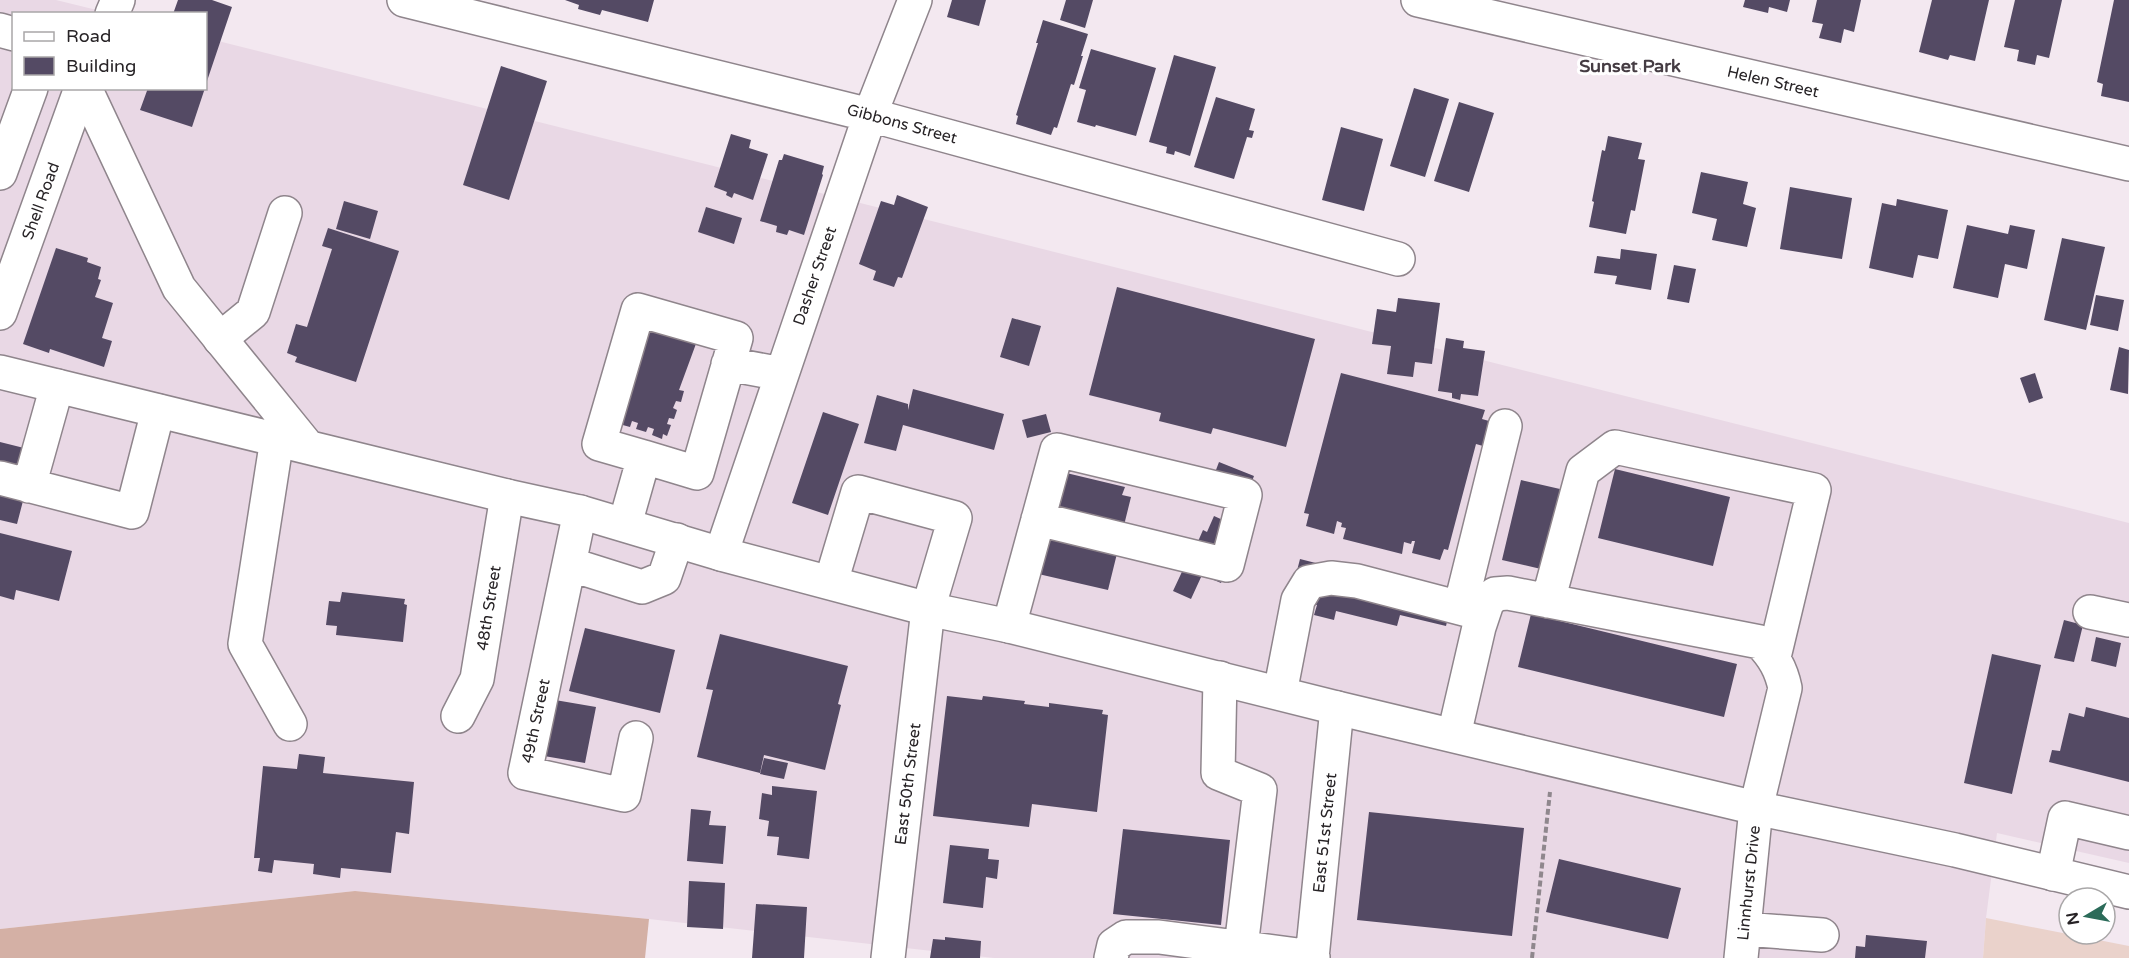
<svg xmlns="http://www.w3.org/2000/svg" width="2129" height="958" font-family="'Varela Round',sans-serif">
  <rect width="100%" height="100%" fill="#f3e8f0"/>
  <path fill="#e9d8e5" d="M0 0H56L109 13 14 14V88H206V38L2129 523V863L1997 833 1986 918 1983 958H994L649 919 355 891 0 929Z"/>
  <path fill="#ead2cb" d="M1986 918 2129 946V958H1983Z"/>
  <path fill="#d4b0a5" d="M355 891 649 919 645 958H0V929Z"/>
  <path fill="#544a64" d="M178 0H212L232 7 206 84V14H173Z
    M565 0H654L648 22 602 10 600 15 578 9 579 5Z
    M952 0H986L979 26 947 17Z
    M1066 0H1093L1085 28 1060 20Z
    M1745 0H1790L1787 12 1769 7 1768 13 1743 7Z
    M1817 0H1861L1854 32 1844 29 1841 43 1819 38 1823 24 1812 22Z
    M1932 0H1989L1975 61 1950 55 1948 60 1919 52Z
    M2015 0H2062L2049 58 2037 55 2035 65 2017 61 2019 50 2004 47Z
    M2114 0H2129V102L2101 96 2103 84 2097 82Z
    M1043 20 1088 34 1081 56H1083L1074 85 1071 84 1057 128 1054 127 1051 135 1016 124 1018 116 1016 115 1038 43H1036Z
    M1091 49 1156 68 1136 136 1096 125 1095 127 1077 122 1086 90 1079 88Z
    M1174 55 1216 67 1190 156 1175 151 1174 155 1166 153 1167 147 1149 142Z
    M501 66 547 81 509 200 463 185Z
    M148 88H205L192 127 140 110Z
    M1414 88 1449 99 1425 177 1390 166Z
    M1216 97 1255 109 1249 130 1254 131 1252 138 1247 137 1234 179 1194 167Z
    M1459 102 1494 113 1469 192 1434 181Z
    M1341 127 1383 139 1364 211 1322 200Z
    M731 134 751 140 749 148 768 154 753 200 734 193 732 198 726 195 727 192 714 187Z
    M1608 136 1642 143 1638 159 1645 160 1635 211 1631 210 1626 234 1589 227 1594 202 1592 201 1602 150 1605 151Z
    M784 154 824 166 822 174 823 175 804 235 789 230 787 235 776 232 777 226 760 221 779 160H782Z
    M1701 172 1748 182 1743 204 1756 208 1747 247 1712 240 1717 219 1692 213Z
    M1790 187 1852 198 1842 259 1780 249Z
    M897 195 928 207 902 278 898 277 894 287 873 280 876 271 859 264 881 201 894 205Z
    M1897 199 1948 210 1938 259 1918 255 1913 278 1869 268 1882 203 1896 206Z
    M344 201 378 211 370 239 336 229Z
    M706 207 742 218 734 244 698 232Z
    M1967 225 2008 234 2010 225 2035 230 2027 269 2005 264 1998 298 1953 288Z
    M328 228 399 251 356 382 295 362 297 357 287 353 296 324 307 327 332 249 322 246Z
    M2062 238 2105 247 2086 330 2044 320Z
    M56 248 88 258 87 262 101 267 98 279 101 280 95 297 113 303 102 338 112 341 104 367 50 349 49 353 23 344Z
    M1621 249 1657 254 1651 290 1615 284 1617 276 1594 273 1597 256 1620 259Z
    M1674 265 1696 269 1689 303 1667 299Z
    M1117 287 1315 339 1286 447 1213 428 1211 434 1159 421 1161 413 1089 395Z
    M2096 295 2124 300 2118 331 2090 325Z
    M1398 298 1440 303 1432 364 1415 362 1413 377 1387 374 1391 346 1372 344 1377 309 1396 312Z
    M1012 318 1041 326 1029 366 1000 357Z
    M651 327 697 341 679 390 684 391 681 402 676 401 673 408 677 410 674 419 669 418 667 424 671 425 667 436 663 434 662 439 652 435 654 429 648 427 646 432 636 429 638 423 632 421 630 427 619 424Z
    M1446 338 1464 341 1463 348 1485 351 1478 396 1461 394 1460 400 1452 398V393L1438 391Z
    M2119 347 2129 350 2128 394 2110 390Z
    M1341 373 1485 410 1482 419 1489 421 1483 446 1476 444 1448 550 1444 549 1440 560 1412 553 1415 541H1412L1411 544 1404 542 1402 554 1343 539 1346 528 1341 527 1342 523 1337 521 1334 534 1306 526 1309 514 1304 513Z
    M2035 373 2043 398 2029 403 2020 378Z
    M913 389 1004 414 994 450 903 425 896 451 864 443 877 395 908 404V410Z
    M823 412 859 424 828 515 792 503Z
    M1046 414 1051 432 1027 438 1022 420Z
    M0 442 36 451 17 524 0 520Z
    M1219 462 1254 476 1246 497 1211 483Z
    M1615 469 1730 497 1713 566 1598 538Z
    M1058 471 1125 487 1122 495 1131 497 1108 590 1034 573Z
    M1521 480 1560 489 1541 569 1502 560Z
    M1214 516 1245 530 1221 583 1202 575 1191 599 1173 591 1194 546H1196L1203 530 1207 532Z
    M0 533 72 551 59 601 16 590 14 600 0 596Z
    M1300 559 1406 586 1408 578 1455 589 1446 626 1400 615 1397 626 1336 611 1334 620 1314 615 1317 605 1290 598Z
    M342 592 405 599 404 604 407 605 403 642 336 635 337 626 326 625 329 601 340 602Z
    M1531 614 1737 664 1724 717 1518 667Z
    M2064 620 2083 625 2074 662 2054 658Z
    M585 628 675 650 660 713 569 691Z
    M720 634 848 666 838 704 841 705 825 770 764 755 760 773 697 757 713 690 706 689Z
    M2096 637 2121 643 2116 667 2091 661Z
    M1992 654 2041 665 2012 794 1964 783Z
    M947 696 982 700 983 696 1025 701 1024 704 1049 707V703L1103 710 1102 714 1108 715 1097 812 1032 804 1029 827 933 816Z
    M555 700 596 707 585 763 544 756Z
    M2086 707 2129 718V782L2049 762 2052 750 2060 751 2069 713 2084 717Z
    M299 754 325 757 323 773 414 782 409 834 396 832 391 873 341 868 340 878 313 874 314 864 274 860 272 873 258 871 260 858H254L263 766 297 769Z
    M764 758 788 763 784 779 760 774Z
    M772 786 817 791 809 859 777 855 779 837 767 836 769 821 759 819 762 793 772 795Z
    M691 809 711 811 709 825 726 826 723 864 687 861Z
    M1369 812 1524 828 1512 936 1357 920Z
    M1123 829 1230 840 1221 925 1113 914Z
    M950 845 989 849 988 859 999 860 997 879 986 877 983 908 943 903Z
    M1559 859 1681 888 1668 939 1546 912Z
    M689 881 725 883 723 929 687 927Z
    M756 904 807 907 804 958H752Z
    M1866 935 1927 941 1925 958H1855L1856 946 1865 947Z
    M945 937 981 941 980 958H930L933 939 945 940Z"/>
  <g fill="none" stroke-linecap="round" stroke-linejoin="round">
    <g stroke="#8f858c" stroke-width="36">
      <path id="minor" d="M404 0 870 115 1398 259
        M1418 0 2129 164
        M112 14 118 0
        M0 30 14 34
        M0 173 31 88
        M0 313 81 88
        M220 339 253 312 285 213
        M728 364 782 374
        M277 439 245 644 290 724
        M0 478 132 512 158 411
        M29 486 57 386
        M580 512 525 773 624 795 636 738
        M625 524 644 457 697 473 736 338 638 310 599 444 644 457
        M721 554 870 115 915 0
        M569 564 642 587 664 578 677 540
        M831 582 858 492 955 518 928 609 888 958
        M1548 601 1583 471 1615 447 1814 490 1774 657
        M1460 608 1505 426
        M2090 612 2129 620
        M1009 626 1057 450 1245 495 1227 565 1038 519
        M1220 678 1218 773 1260 790 1241 947
        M1280 693 1298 600 1309 582 1331 578 1357 581 1483 614
        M458 716 477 679 507 496
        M1454 735 1479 627 1487 603 1495 594 1508 593 1760 642C1774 657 1781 669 1785 688L1756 808 1741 958
        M2053 874 2065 818 2129 833
        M1744 929 1822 935
        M1111 958 1114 945 1126 937H1159L1313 957
        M1312 958 1337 708"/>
    </g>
    <g stroke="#8f858c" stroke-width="36">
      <path id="major" d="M85 88 179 288 308 447
        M0 372 507 496 580 512 721 554 928 609 1009 626 1337 708 1756 808 1955 850 2129 892"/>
    </g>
    <path stroke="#8f878d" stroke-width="4" stroke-dasharray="6 3" stroke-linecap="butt" d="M1532 958 1550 792"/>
    <use href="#minor" stroke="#fff" stroke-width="33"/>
    <use href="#major" stroke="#fff" stroke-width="33"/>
  </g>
  <g text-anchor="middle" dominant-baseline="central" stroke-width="6" stroke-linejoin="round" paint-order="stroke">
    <g font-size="16" fill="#272326" stroke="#fff">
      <text transform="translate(1773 82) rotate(13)">Helen Street</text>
      <text transform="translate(902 124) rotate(15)">Gibbons Street</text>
      <text transform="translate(41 201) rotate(-70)">Shell Road</text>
      <text transform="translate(815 276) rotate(-71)">Dasher Street</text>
      <text transform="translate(489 608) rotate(-81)">48th Street</text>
      <text transform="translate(536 721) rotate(-78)">49th Street</text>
      <text transform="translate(908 784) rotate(-83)">East 50th Street</text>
      <text transform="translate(1325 833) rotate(-84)">East 51st Street</text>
      <text transform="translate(1749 883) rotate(-84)">Linnhurst Drive</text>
    </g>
    <g font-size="18" font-weight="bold" fill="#453c43" stroke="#fff">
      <text x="1630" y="66">Sunset Park</text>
    </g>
  </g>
  <rect x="12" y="12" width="195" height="78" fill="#ffffff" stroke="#a9a7a8" stroke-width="1.5"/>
  <rect x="24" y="32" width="30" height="9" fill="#ffffff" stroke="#a9a7a8" stroke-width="1.5"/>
  <text x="66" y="42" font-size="18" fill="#272326">Road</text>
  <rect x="24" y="57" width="30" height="18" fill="#544a64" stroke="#a9a7a8" stroke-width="1.5"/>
  <text x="66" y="72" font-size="18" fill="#272326">Building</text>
  <g transform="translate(2087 916) rotate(260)"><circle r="28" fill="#ffffff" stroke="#a9a7a8" stroke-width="1.5"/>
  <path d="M0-4.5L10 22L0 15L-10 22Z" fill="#2b6b59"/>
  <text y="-9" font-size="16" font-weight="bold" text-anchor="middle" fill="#272326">N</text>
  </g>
</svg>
